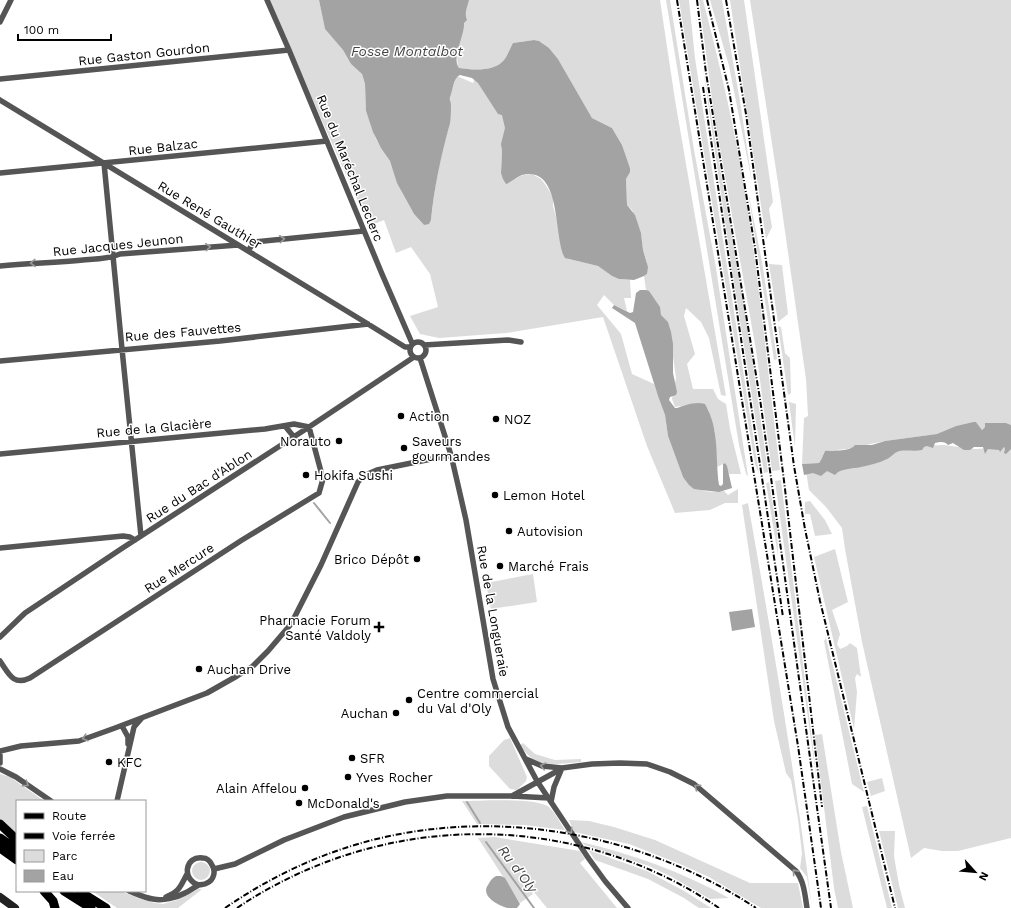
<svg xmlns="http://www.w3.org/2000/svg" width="1011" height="908" font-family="'Work Sans',sans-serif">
  <rect width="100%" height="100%" fill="#fff"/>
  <path fill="#dcdcdc" d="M268 0H319L325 29 343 50 351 64 362 74 365 84 366 111 376 139 390 161 402 192 414 214 424 225 431 220C434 189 440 156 449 127 450 124 451 109 451 106 450 104 449 102 449 100 449 96 455 80 457 76L473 83 475 78 486 91 506 120V131L501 148 502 153 501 173 509 183 520 176 524 175 532 174 541 179 547 187 553 198V206L559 227 562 252 569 259 598 266 612 276 619 279 630 280 631 298H624L627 311 614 305 604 295 597 305 621 334 632 374 654 384 665 415 668 436 683 477 704 491 713 492 724 491 728 495 738 489V503H725L710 510 675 513 647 446 603 317 506 333 439 338 420 334 410 316 438 307 430 274 411 247 396 253 384 220 369 226Z
    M467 0H660L675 100 726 396 721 395 709 338 701 322 686 308 684 316 695 354 687 364 693 389H713L718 399 726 404 730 429 741 474H729L725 463 717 467 715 432 708 409 700 403 675 407 672 399 676 378 671 342 657 304 646 290 644 276 647 274V263L643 250 641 233 632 210 627 205 626 179 630 168 622 145 612 128 592 118 558 59 549 48 539 41 534 40 513 43C510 48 508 55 504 60 494 72 472 70 459 68 453 61 465 11 467 0Z
    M666 0H670L694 150 715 262 748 476 746 474 739 445Z
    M679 0H689L695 58 759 474 755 464 747 416Z
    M699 0H703C717 54 730 108 740 163 758 264 767 368 780 470L772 471 756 350 714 114Z
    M710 0H722L740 101 752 182 729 66Z
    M730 0H744L773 202 769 209 772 227 766 239Z
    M750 0H1011V425L1006 423H985V427L982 430 976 422H973L956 426 938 434 885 441 847 449 825 451 821 460 819 463 802 464 804 418 808 416 806 379 780 196Z
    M703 68 749 337 768 472 764 473 731 263Z
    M748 191 762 262 777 359 774 360Z
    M769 264 782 265 788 314 778 322Z
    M778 326 781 327 785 353 790 358 791 393 788 395Z
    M789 402 796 404 795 447Z
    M944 445 975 449 1011 447V838L958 851H942L924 848 911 858 862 642 845 549 842 528 826 507 809 490 806 471 889 454 918 446Z
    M781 480 818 790 775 481Z
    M769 482 777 529 778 556 766 483Z
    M810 501 825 520 832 534 815 536 810 514H805V502Z
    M748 503C772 638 795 772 812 908L807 877 800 868 802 853 798 819 791 780 786 773 774 721 742 505Z
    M835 549 848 602 832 610 840 634 837 644 840 649 847 646 850 643 857 648 861 677 857 674 855 678 857 692 854 729 814 557Z
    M533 574 537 602 491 609 486 583Z
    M826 638 864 792 852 784 824 641Z
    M822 734 841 852 853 908H838L834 888 815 735Z
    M510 738 527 777 526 781 517 790 510 789 489 766V756L504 740Z
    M523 743 535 754 555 760 581 759V762C556 764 535 770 520 745Z
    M0 774 10 777 44 801H17V836L0 820Z
    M882 778 885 791 871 796 867 782Z
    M462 801C481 801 535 797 549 807 554 811 561 824 565 830L524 825 477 824Z
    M867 806 892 908H887L862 807Z
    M569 820 589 821 614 827 655 840 750 883H798L803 908H761L709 877 680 864 629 844 574 832Z
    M879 831H895L894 856 899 885 905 908H898Z
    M495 837 580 851 585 859 580 863 617 908H547L529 886 533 894 520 903 478 838Z
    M581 842C633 854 682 872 729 898L710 899 672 877 649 866 585 845Z
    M588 850 647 871 686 892 711 908H699L684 898 648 879 595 860Z
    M192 871a9 9 0 1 1 18 0a9 9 0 1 1-18 0Z
    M198 889H201V890L178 908H117L92 891H120L144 900 155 903 163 904 177 900Z"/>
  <path fill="#a3a3a3" d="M319 0H469C467 8 464 13 467 20L464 23C465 35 451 58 459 68 473 70 494 72 504 60 508 55 510 48 513 43L534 40 539 41 549 48 558 59 592 118 612 128 622 145 630 168V172L626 179 627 205 635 215 641 233 643 250 648 267 647 274 644 276 634 280 619 279 612 276 598 266 565 258C553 239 563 165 522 175 516 177 512 182 506 184L503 179 501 173 502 153 501 144 505 128 502 115 498 114 478 83 472 78 460 75C453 78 453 90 450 97 449 101 451 101 451 105 451 110 451 123 449 127 441 156 434 188 431 220L429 224 424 225 414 214 397 183 390 161 381 148 373 132 366 111 365 84 362 74 351 64 343 50 325 29Z
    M640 290H646L649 291 660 307 661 315 668 322 671 332 673 344V373L677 392 676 395 670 397 669 400 675 408H677C685 405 696 401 705 404 720 430 715 456 719 485L721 486 723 484V464L725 463 727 466 732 488 719 492 701 490 694 489 689 485 683 477 668 436 665 415 658 396 635 323 612 308 614 305 630 313 633 312 636 293Z
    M973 422H976L982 430 985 427V423H1006L1011 425V449L1006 454 1004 453 1005 449 1004 447 1000 452 999 450 988 449 985 454 983 447H974L970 450H964L953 443 948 445C944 441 940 442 935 443L933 448 927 446 924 447 922 450C913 452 904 449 897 452 894 453 891 457 887 459 879 463 870 465 861 467 853 469 840 468 835 475L827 471 821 476 813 473 804 475 802 464 819 463 821 460 825 451C834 450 850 452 855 445H872L885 441 937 434 956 426Z
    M752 609 755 627 732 631 729 612Z
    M496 876H501L505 878 520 904 517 908C514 908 511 908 508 908 499 906 480 896 488 885 490 881 492 878 496 876Z"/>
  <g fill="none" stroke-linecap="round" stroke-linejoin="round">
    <path stroke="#a3a3a3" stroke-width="2" d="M314 503 330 523
      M467 802 480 823
      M486 842 534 908"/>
    <path stroke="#555" stroke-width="5.5" d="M267 0 289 50 382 274 412 343
      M0 22 11 0
      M0 79 289 50
      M0 100 368 324 405 347H410
      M104 163 122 349 141 536
      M0 173 327 141
      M248 251 254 242 364 231
      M0 266C28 263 55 263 83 260 96 259 108 259 120 254L238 245
      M410 350a8 8 0 1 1 16 0a8 8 0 1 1-16 0Z
      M424 345 508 340 521 342
      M420 358 451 455 458 485 466 520 493 679 508 727 537 781 589 859 605 881 628 908
      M0 361 220 341 368 324
      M285 426 294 437
      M0 454 265 429 294 424 309 427 323 479 319 493 242 540 30 678C13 686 9 674 0 661
      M0 548 123 536 130 537 135 540
      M0 637 25 613 121 549 309 427 414 357
      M122 726 128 737V744
      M0 751 21 746 79 741 115 728 207 693 237 676 253 666 268 651 291 624 321 565 358 482 363 476 377 470 451 455
      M0 755V763
      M526 759 542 766 562 768 592 764 620 763 647 764 670 772 694 784 796 871C804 881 805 895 807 908
      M0 769 16 777 51 801
      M512 796 561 769
      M117 801 134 727 141 719
      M551 802 554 787 562 768
      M214 869 235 864 284 840 344 817 405 802 447 796H512L549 798
      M129 891C137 894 145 898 153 899 163 901 176 898 185 893 190 891 194 887 199 885 202 884 204 885 207 883 214 880 216 871 212 865 210 861 207 858 203 858 185 855 181 880 199 885
      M166 897C180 891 180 887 187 874"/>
    <path stroke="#222" stroke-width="8" d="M0 897 15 908"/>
    <path stroke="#000" stroke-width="9" d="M0 824 17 840
      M0 838 17 850
      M0 848 17 860
      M44 891 53 901 55 908
      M64 891 91 908
      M79 891 106 908"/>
    <path stroke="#000" stroke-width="2" stroke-dasharray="6 2 1 2" stroke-linecap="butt" d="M677 0 798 746 821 908
      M697 0 706 73 760 399 831 908
      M707 0 729 90 755 248 785 489 822 807
      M726 0 746 114 794 466 805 529 820 601 895 908
      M703 87 783 617
      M225 908C266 880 310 858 358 844 491 805 641 832 756 908
      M237 908C383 810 574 809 719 908"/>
  </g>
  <defs><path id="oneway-chevron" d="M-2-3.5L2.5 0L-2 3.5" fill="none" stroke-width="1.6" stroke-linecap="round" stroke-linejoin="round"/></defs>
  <g stroke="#999">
    <use href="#oneway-chevron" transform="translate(282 239) rotate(-6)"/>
    <use href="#oneway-chevron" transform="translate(208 247) rotate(-5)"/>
    <use href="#oneway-chevron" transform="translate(33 263) rotate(178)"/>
    <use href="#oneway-chevron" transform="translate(85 738) rotate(162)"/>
    <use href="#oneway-chevron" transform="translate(543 766) rotate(-167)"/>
    <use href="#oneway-chevron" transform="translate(26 784) rotate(33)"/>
    <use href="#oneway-chevron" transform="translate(697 787) rotate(-143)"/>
    <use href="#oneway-chevron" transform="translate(570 831) rotate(56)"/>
    <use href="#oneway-chevron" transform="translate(795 872) rotate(-131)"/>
  </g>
  <g fill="#000" stroke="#fff" stroke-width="1.5">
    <circle cx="401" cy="416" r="4"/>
    <circle cx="496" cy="419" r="4"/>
    <circle cx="339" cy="441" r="4"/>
    <circle cx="404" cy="448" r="4"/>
    <circle cx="306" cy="475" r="4"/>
    <circle cx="495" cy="495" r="4"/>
    <circle cx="509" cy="531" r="4"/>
    <circle cx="417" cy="559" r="4"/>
    <circle cx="500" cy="566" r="4"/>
    <path d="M377 621h4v4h4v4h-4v4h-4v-4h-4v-4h4z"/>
    <circle cx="199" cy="669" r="4"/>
    <circle cx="409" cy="700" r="4"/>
    <circle cx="396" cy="713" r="4"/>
    <circle cx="352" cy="758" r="4"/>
    <circle cx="109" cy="762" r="4"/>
    <circle cx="348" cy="777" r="4"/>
    <circle cx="305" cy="788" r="4"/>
    <circle cx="299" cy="803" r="4"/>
  </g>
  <g text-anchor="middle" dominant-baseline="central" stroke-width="3" stroke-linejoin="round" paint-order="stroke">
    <g font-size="13" fill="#000" stroke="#fff">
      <text transform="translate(144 54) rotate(-6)">Rue Gaston Gourdon</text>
      <text transform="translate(163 147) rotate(-6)">Rue Balzac</text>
      <text transform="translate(350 168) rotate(68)">Rue du Maréchal Leclerc</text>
      <text transform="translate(210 215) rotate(31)">Rue René Gauthier</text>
      <text transform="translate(118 245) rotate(-6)">Rue Jacques Jeunon</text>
      <text transform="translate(183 332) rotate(-5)">Rue des Fauvettes</text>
      <text transform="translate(154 428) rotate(-5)">Rue de la Glacière</text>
      <text transform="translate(199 486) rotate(-33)">Rue du Bac d'Ablon</text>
      <text transform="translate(179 568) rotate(-33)">Rue Mercure</text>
      <text transform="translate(493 611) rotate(80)">Rue de la Longueraie</text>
    </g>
    <g font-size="13" fill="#000" stroke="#fff" text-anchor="start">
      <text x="409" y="416">Action</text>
      <text x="504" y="419">NOZ</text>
      <text x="331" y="441" text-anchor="end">Norauto</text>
      <text x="412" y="441">Saveurs<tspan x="412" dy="15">gourmandes</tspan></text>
      <text x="314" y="475">Hokifa Sushi</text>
      <text x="503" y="495">Lemon Hotel</text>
      <text x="517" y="531">Autovision</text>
      <text x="409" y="559" text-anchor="end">Brico Dépôt</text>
      <text x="508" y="566">Marché Frais</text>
      <text x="371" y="620" text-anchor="end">Pharmacie Forum<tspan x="371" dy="15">Santé Valdoly</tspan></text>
      <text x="207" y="669">Auchan Drive</text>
      <text x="417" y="693">Centre commercial<tspan x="417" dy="15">du Val d'Oly</tspan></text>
      <text x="388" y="713" text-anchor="end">Auchan</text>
      <text x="360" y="758">SFR</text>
      <text x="117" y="762">KFC</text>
      <text x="356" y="777">Yves Rocher</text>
      <text x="297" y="788" text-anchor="end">Alain Affelou</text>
      <text x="307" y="803">McDonald's</text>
    </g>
    <g font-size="14" font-style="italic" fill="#444" stroke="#fff">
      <text x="407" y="51">Fosse Montalbot</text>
      <text transform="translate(518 869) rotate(53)">Ru d'Oly</text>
    </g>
  </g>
  <rect x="16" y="800" width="130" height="92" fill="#ffffff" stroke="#999999"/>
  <rect x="24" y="813" width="20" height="6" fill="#000000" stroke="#999999"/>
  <text x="52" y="820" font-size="12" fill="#000000">Route</text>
  <rect x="24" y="833" width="20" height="6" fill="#000000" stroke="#999999"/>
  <text x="52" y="840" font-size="12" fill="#000000">Voie ferrée</text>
  <rect x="24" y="850" width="20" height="12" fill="#dcdcdc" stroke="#999999"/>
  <text x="52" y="860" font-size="12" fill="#000000">Parc</text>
  <rect x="24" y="870" width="20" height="12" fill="#a3a3a3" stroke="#999999"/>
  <text x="52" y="880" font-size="12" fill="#000000">Eau</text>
  <g transform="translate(975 872) rotate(117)" stroke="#ffffff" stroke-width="3" paint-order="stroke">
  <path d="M0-3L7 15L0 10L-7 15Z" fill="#000000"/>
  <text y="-6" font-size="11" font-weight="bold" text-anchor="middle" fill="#000000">N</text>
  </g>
  <path d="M18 34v6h93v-6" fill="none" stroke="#000000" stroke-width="2"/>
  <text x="24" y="34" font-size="12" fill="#000000" stroke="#ffffff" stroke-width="3" paint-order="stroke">100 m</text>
</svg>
